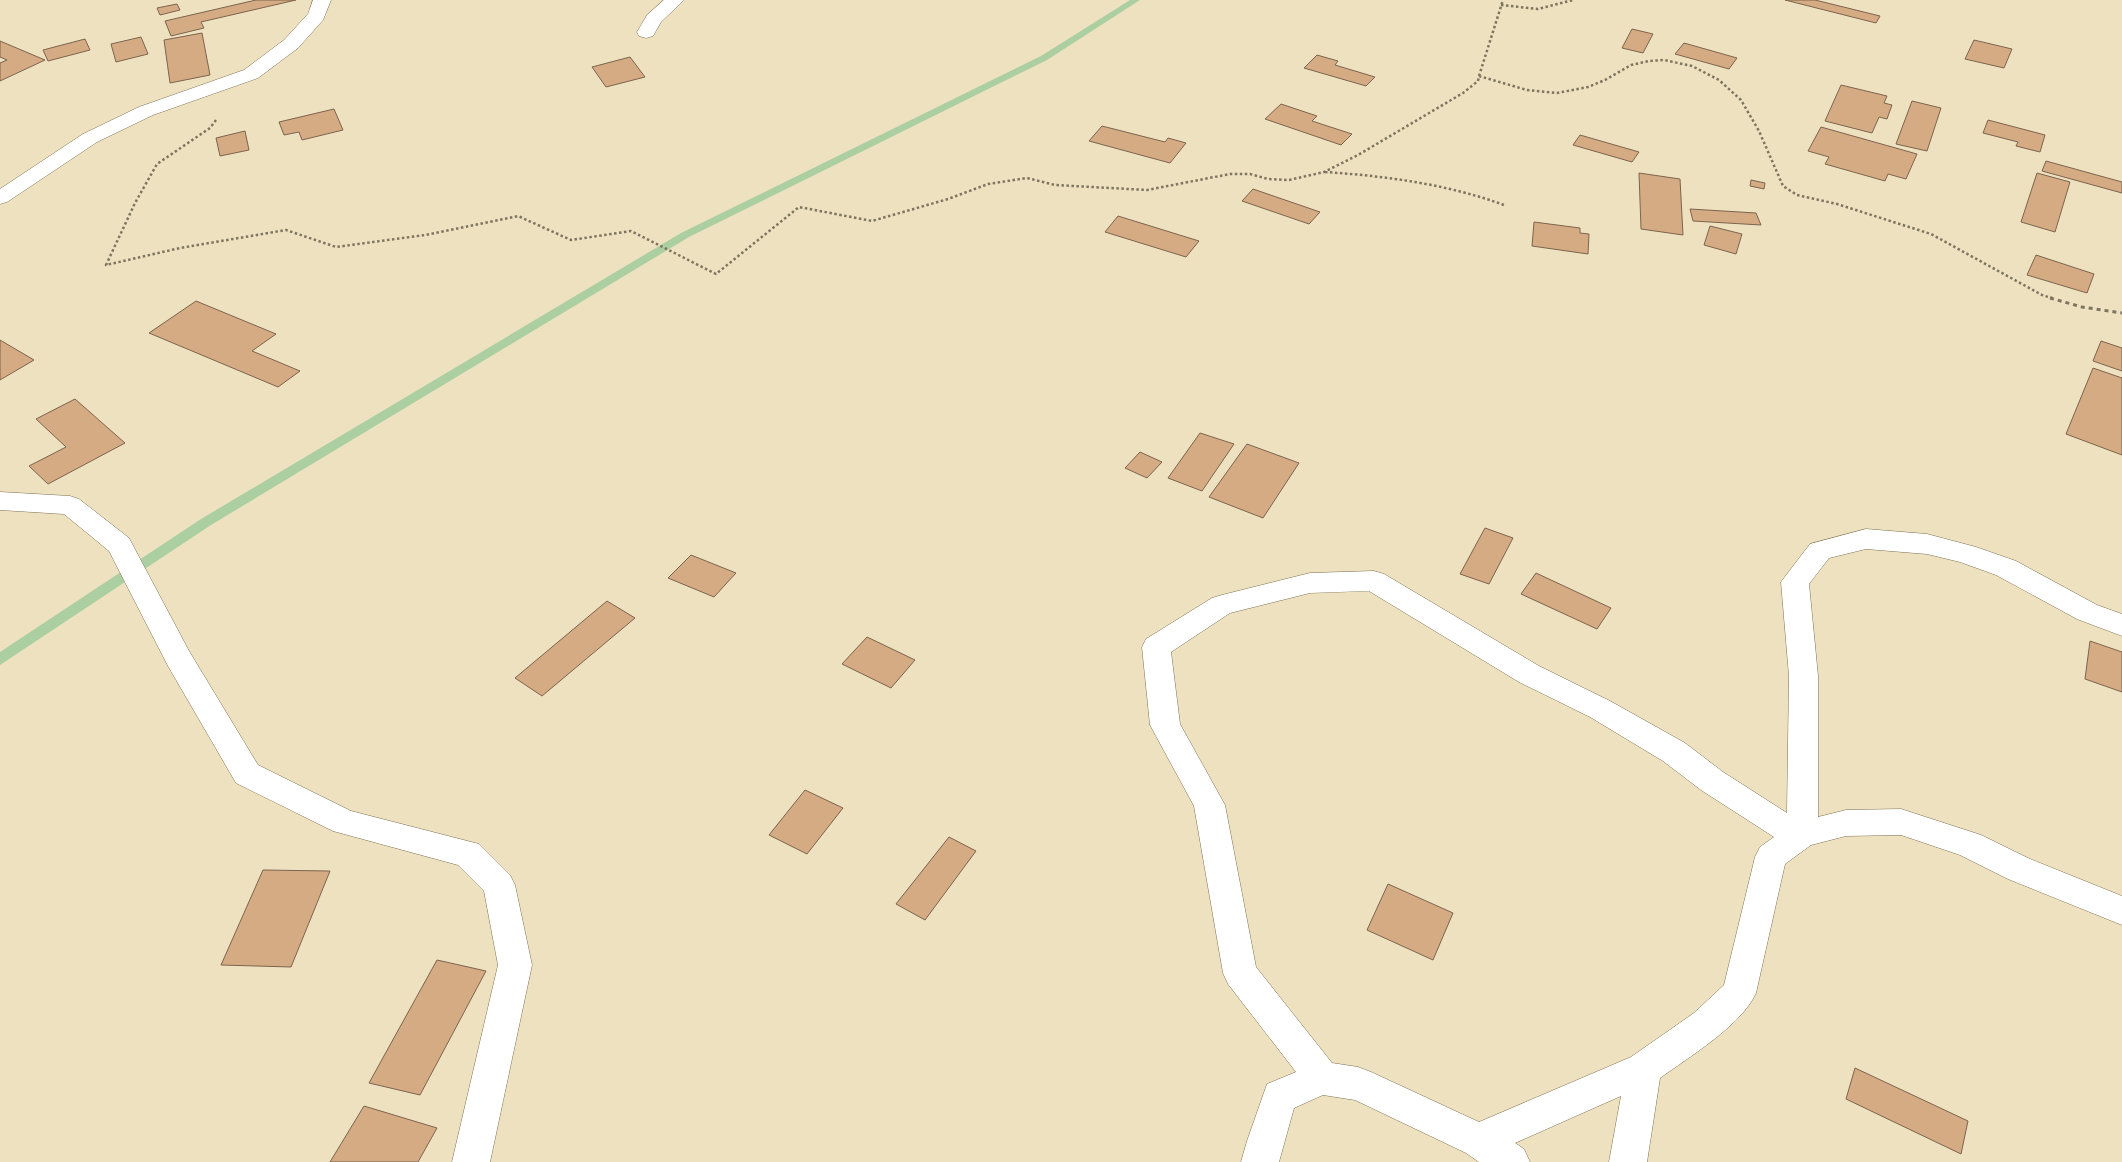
<svg xmlns="http://www.w3.org/2000/svg" width="2122" height="1162" font-family="Montserrat,sans-serif">
  <rect width="100%" height="100%" fill="#eee1c0"/>
  <g fill="none" stroke-linecap="round" stroke-linejoin="round">
    <path fill="#accfa2" fill-rule="evenodd" d="M1130 0H1140L1047 60 689 237 211 525 0 665V652L201 519 681 233 1041 56Z"/>
  </g>
  <path fill="#d5ab83" stroke="#7c644d" d="M256 0H296L201 22 204 28 171 36 165 21Z
    M1785 0H1815L1880 16 1876 23Z
    M177 4 180 10 160 15 157 8Z
    M1632 29 1653 34 1643 53 1622 48Z
    M202 33 210 75 170 83 164 40Z
    M141 37 148 54 116 62 111 44Z
    M85 39 90 50 48 61 43 50Z
    M1974 40 2012 49 2004 68 1965 59Z
    M0 41 45 60 0 81V63L7 60 0 57Z
    M1684 43 1737 58 1729 69 1675 54Z
    M1317 55 1338 61 1335 65 1375 77 1366 86 1304 68Z
    M630 57 645 77 606 87 592 67Z
    M1841 85 1887 96 1884 103 1892 105 1887 119 1879 117 1872 133 1825 121Z
    M1912 101 1941 108 1927 151 1896 144Z
    M1281 104 1317 116 1312 121 1352 134 1341 145 1265 119Z
    M334 109 343 130 302 140 299 132 284 135 279 122Z
    M1988 120 2045 135 2040 152 2016 146 2018 142 1983 133Z
    M1102 126 1165 142 1168 138 1186 143 1170 163 1089 141Z
    M1821 127 1917 154 1906 179 1888 174 1885 181 1825 164 1829 157 1808 151Z
    M245 131 249 150 220 156 216 138Z
    M1580 135 1639 152 1632 162 1573 145Z
    M2046 161 2122 182V193L2042 171Z
    M1639 173 1680 179 1683 235 1641 229Z
    M2037 173 2070 182 2055 232 2021 222Z
    M1751 180 1765 183 1764 189 1750 186Z
    M1253 189 1320 212 1309 224 1242 201Z
    M1690 209 1756 213 1761 225 1693 221Z
    M1118 216 1199 241 1186 257 1105 232Z
    M1534 222 1580 228V233L1589 234 1588 254 1532 246Z
    M1710 226 1742 234 1736 254 1704 245Z
    M2036 255 2094 274 2087 293 2027 275Z
    M196 301 276 334 252 351 300 371 278 387 149 333Z
    M0 340 34 360 0 380Z
    M2101 341 2122 348V371L2093 361Z
    M2093 368 2122 378V455L2066 434Z
    M75 399 125 443 48 484 29 466 66 447 36 419Z
    M1200 433 1234 444 1202 491 1168 478Z
    M1247 444 1299 463 1263 518 1209 497Z
    M1140 452 1162 462 1147 478 1125 468Z
    M1485 528 1513 538 1489 584 1460 574Z
    M691 555 736 573 714 597 668 578Z
    M1536 573 1611 608 1597 629 1521 594Z
    M607 601 635 618 542 696 515 678Z
    M867 637 915 660 891 688 842 664Z
    M2090 641 2122 652V692L2085 679Z
    M805 790 843 808 807 854 769 835Z
    M949 837 976 851 925 920 896 904Z
    M263 870 330 871 291 967 221 965Z
    M1388 884 1453 913 1433 960 1367 930Z
    M437 960 486 971 420 1095 369 1083Z
    M1855 1068 1968 1121 1961 1154 1846 1099Z
    M364 1106 437 1128 418 1162H330Z"/>
  <g fill="none" stroke-linecap="round" stroke-linejoin="round">
    <g stroke="#7d7254" stroke-width="1">
      <path id="street" d="M313 0H331L323 20 298 48 258 78 153 115 97 142 7 202 0 204V189L83 134 139 107 244 70 284 40 308 14Z
        M664 0H684L661 22 653 36 646 38 639 36 637 32 647 15Z
        M0 492 70 496 79 499 129 538 189 651 258 765 351 811 479 844 510 875 515 885 532 965 490 1162H452L498 965 484 891 458 865 333 831 236 783 168 666 109 551 64 514 0 510Z
        M1866 529 1927 534 1976 547 2016 561 2097 605 2122 614V636L2077 619 1996 575 1960 562 1927 554 1866 549 1829 558 1809 584 1818 676V817L1846 810 1901 809 1981 835 2030 859 2122 896V925L2008 879 1960 855 1901 835 1846 836 1811 845 1785 864 1756 993C1742 1025 1689 1057 1660 1078L1647 1162H1609L1621 1096 1515 1143 1524 1149 1530 1162H1479L1466 1153 1355 1100 1323 1095 1294 1108 1279 1162H1241L1247 1141 1267 1084 1296 1072 1228 984 1223 973 1194 806 1150 725 1142 647 1146 639 1212 598 1222 595 1310 573 1374 571 1384 574 1539 666 1610 701 1685 743 1723 772 1787 813 1789 676 1781 582 1810 544ZM1369 591 1519 682 1590 717 1663 761 1701 790 1774 837 1760 847 1755 857 1724 985 1694 1013 1631 1057 1479 1122 1371 1072 1358 1067 1332 1063 1256 967 1225 805 1180 724 1171 652 1230 613 1310 593Z"/>
    </g>
    <path stroke="#7d755f" stroke-width="2.5" stroke-dasharray="2.5 2.5" stroke-linecap="butt" d="M1501 5 1538 9 1573 0
      M1479 76 1503 0
      M216 120 210 128 157 164 135 203 106 265 180 248 286 230 336 247 425 235 518 216 571 240 631 231 716 274 799 207 872 221 948 199 988 184 1027 178 1055 185 1147 190 1230 174H1250L1268 179 1289 180 1324 172 1358 155 1463 93 1478 81 1479 76 1527 90 1557 93 1588 87 1605 80 1631 65 1649 61 1664 60 1692 66 1719 80 1741 100 1759 131 1783 186 1797 195 1837 204 1931 234 2042 295 2055 299
      M1325 172C1385 176 1447 184 1504 205"/>
    <path stroke="#7d755f" stroke-width="3" stroke-dasharray="4 4" stroke-linecap="butt" d="M2050 298 2082 307 2122 313"/>
    <use href="#street" fill="#fff" fill-rule="evenodd"/>
  </g>
</svg>
